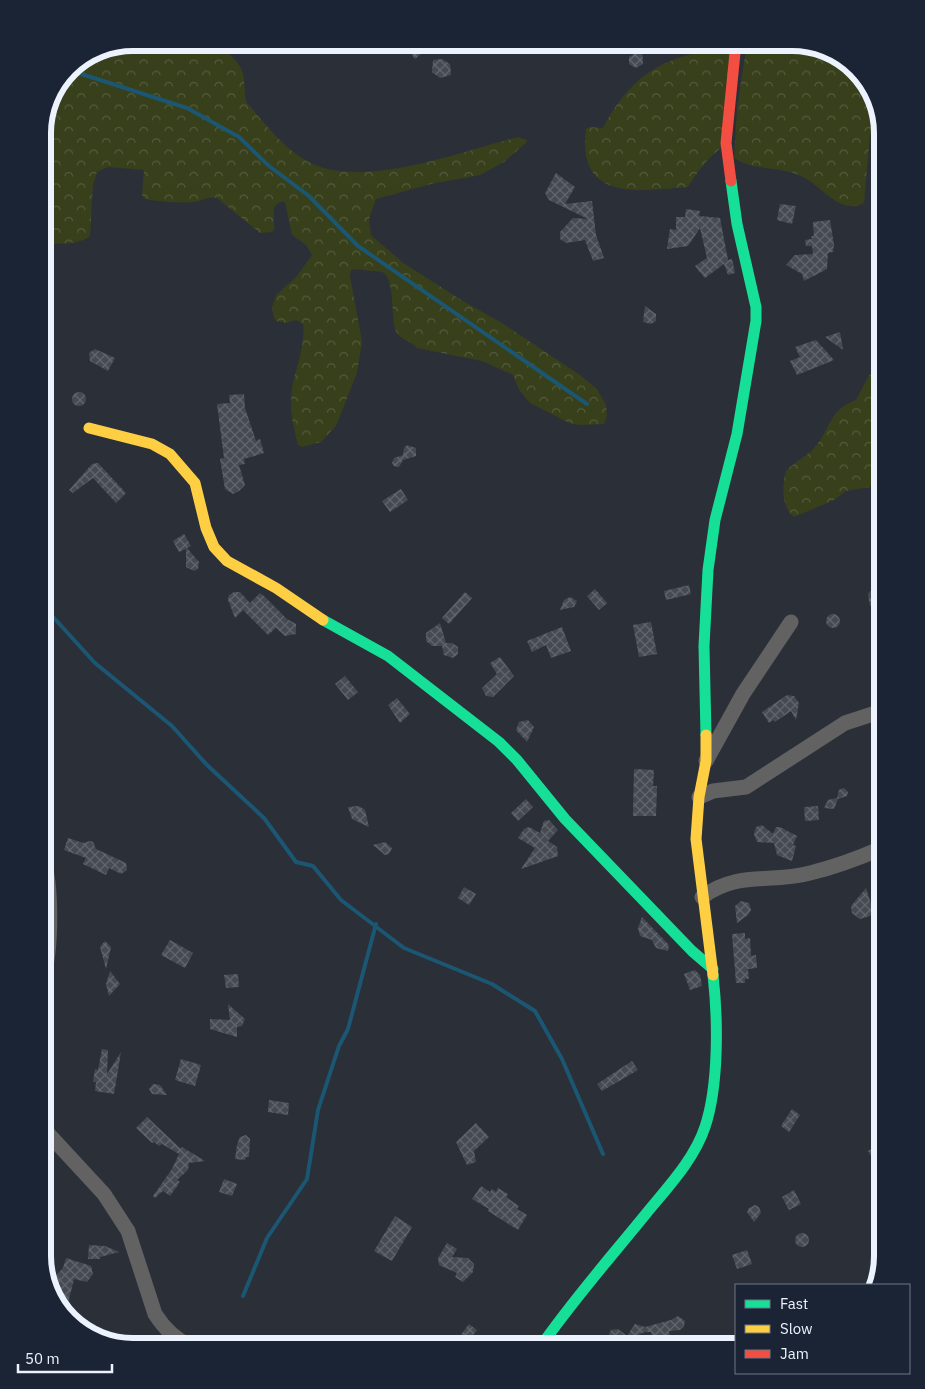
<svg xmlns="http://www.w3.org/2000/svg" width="925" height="1389" font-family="'IBM Plex Sans',sans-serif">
  <defs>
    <pattern id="forest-crowns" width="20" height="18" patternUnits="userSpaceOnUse" patternTransform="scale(1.25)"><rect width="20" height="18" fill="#383f1b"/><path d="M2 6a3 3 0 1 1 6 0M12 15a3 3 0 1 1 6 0" fill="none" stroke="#555b3d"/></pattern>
    <pattern id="building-cross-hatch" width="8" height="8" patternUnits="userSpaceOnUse" patternTransform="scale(1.25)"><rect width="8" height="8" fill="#464a52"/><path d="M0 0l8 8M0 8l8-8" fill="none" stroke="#61656c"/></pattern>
  </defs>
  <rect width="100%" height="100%" fill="#2b2f38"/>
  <path fill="url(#forest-crowns)" d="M133 43H218C228 53 243 64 244 79 245 88 244 94 247 103 265 123 283 148 307 161 358 190 454 154 507 140L518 137 527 140 526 143 504 162 480 175 431 184 376 199 369 219 371 235 402 262 463 301 502 323 580 375 597 389 606 405 607 415 604 424 580 425 569 423 530 403 519 390 513 375 482 361 417 348C410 340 397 339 395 328 391 316 395 277 382 272 378 271 373 271 370 271 363 270 357 269 351 270L350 276 362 341 357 373 336 426 321 442 302 447 298 445C294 430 290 414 291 398 292 373 306 350 303 324L296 320 286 323 276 321 274 318 272 307 276 295 296 277 312 255 306 245 292 235 285 202H280L274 207V230L272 232 260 233 217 198C207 196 203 201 194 202 177 203 162 202 145 199L142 195 144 170 108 167 97 172 93 185 90 236C78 246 57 243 43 244V128L69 69 99 49Z
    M747 43H797L842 58 870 88 882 134V146L870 135 864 203C840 216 821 185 801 176 781 166 752 171 734 158L737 108Z
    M734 47 724 146C708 157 698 171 688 187 637 191 577 202 586 129L589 127 603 128C634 69 670 54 734 47Z
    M882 361V474L870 487 846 491 834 500 794 517C781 507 782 485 786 471 794 462 806 457 814 448 831 429 828 410 856 400L868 377Z"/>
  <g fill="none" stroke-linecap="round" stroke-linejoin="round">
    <path stroke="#1b5672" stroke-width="4" d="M69 70 187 108 239 137 269 166 309 196 358 246 587 404
      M43 609 54 618 95 663 172 726 207 765 264 818 296 862 313 866 341 900 404 948 492 984 535 1011 562 1059 603 1154
      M243 1296 267 1238 307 1179 318 1110 339 1046 348 1029 376 924"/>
  </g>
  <path fill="url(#building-cross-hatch)" d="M413 43H422L427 49 415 59 407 48Z
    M642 49 643 64 636 68 629 64V57Z
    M442 59 450 64 451 75 440 78 432 72 433 60Z
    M556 173 575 187 565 204 592 201 596 235 604 258 593 261 585 240 566 243 560 239V232L573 218 588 219 549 200 545 193Z
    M780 204 796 206 792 224 777 220Z
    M686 209 700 211 699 216 720 218 728 260 732 259 735 273 728 275 724 264 705 278 698 270 695 266 707 258 700 228 688 246 667 249 670 229 676 230V217H685Z
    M830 220 834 245 833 252 828 253 827 269 804 281 802 274 786 265 795 255 813 254 812 246H806L805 240 812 239 811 236H814L813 222Z
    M645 306 656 314V321L651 324 643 322Z
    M840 332 843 350 825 337Z
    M816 340 834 360 797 375 790 361 800 357 795 347Z
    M95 349 115 358 108 371 90 361 89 353Z
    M72 399a7 7 0 1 1 14 0a7 7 0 1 1-14 0Z
    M244 394 245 408 256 441 260 439 264 453 244 459 245 464 239 465 245 485 239 491 233 494 225 489 220 459 224 458 217 404 230 403 229 395Z
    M407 445 416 448V456L403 460 399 467 394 466 392 463 394 458 403 455 404 448Z
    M98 463 126 493 116 503 93 478 73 493 69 490 92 464Z
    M401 489 408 500 390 512 382 501Z
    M184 534 191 546 187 548 199 562 198 569 194 571 186 567V549L179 552 173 541Z
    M689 585 691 594 666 600 664 591Z
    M873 588 882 589V603L870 606 868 594Z
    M595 589 607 603 599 610 587 596Z
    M234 592H240L250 603 260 593 264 596 287 619 296 624V634L285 636 276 628 268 635 243 610 235 618 228 600 229 595Z
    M465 592 472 598 449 624 442 618Z
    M570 597 577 601 574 607 560 610 564 600Z
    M826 621a7 7 0 1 1 14 0a7 7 0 1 1-14 0Z
    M651 622 657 654 639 657 633 625Z
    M440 623 446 643H452L458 647V654L453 658 444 655 442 646H432L426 641V633Z
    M562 627 571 651 551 658 546 645 532 652 527 641Z
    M500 657 514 676 493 697 486 696 482 688 497 674 490 663Z
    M345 676 358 692 348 700 335 684Z
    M787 695 794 696 799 703 796 720 791 711 775 722 773 720 769 723 762 712Z
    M397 698 410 714 400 723 388 705Z
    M528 720 534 727 527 742 516 730 519 722Z
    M634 769 654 770 653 786H657L656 816H633Z
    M844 788 848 792 847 796 838 799 834 809 824 808 828 800 837 798 839 790Z
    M526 799 533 807 518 821 511 813Z
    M359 806 365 810 369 827 352 819 348 807Z
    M818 806 819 820 805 821 804 807Z
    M549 820 558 830 548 841 557 847 558 856 521 869 535 848 518 838 524 829 529 827 540 833 544 821Z
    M762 825 773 834 776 827H780L797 836 793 845 796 846 792 861 777 855 774 843 757 842 754 834 756 827Z
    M68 838 83 843 90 841 93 842 96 849 126 863 127 870 121 874 109 868 106 875 83 864 86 858 64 850Z
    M385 842 392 848 389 854 385 855 373 845Z
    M464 887 476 894 469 905 458 898Z
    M866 888 873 910 870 916 860 919 852 913 851 906Z
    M741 901 749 903 751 910 748 915 737 923 735 906Z
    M642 917 669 945 668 951 656 948 652 940 640 936 638 928Z
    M745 933V939L750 938 751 956 756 955 757 968 748 969 749 979H745V983H736L732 934Z
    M170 940 193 953 185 968 161 955Z
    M105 941 111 947 106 969 100 947Z
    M695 970 700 975 702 986 690 990 684 974Z
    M110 971 120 984 109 996 106 984Z
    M238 974 239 987 226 988 224 975Z
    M228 1004 245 1019 242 1026 237 1027V1037L210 1029V1019L230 1020Z
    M102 1049 108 1050 107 1074 121 1052 114 1094 95 1091 96 1082H93L95 1069 98 1070Z
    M181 1059 201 1065 195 1086 175 1080Z
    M632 1061 638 1070 602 1091 597 1084Z
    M153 1084 160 1085 167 1095 152 1094 149 1089Z
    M269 1100 289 1103 288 1115 268 1112Z
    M792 1109 800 1115 789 1132 781 1126Z
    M147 1117 181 1149 182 1147 205 1161 189 1163 188 1170 177 1180 180 1182 170 1196 163 1191 155 1198 153 1196 172 1169 179 1154 162 1144 159 1146 154 1142 152 1143 136 1128Z
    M476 1123 489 1137 474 1151 476 1162 467 1165 456 1142Z
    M246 1135 250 1139 249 1157H246L245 1160 235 1159 237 1145 240 1137Z
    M882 1143V1155L874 1161 868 1151Z
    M224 1179 237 1184 232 1196 219 1192Z
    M481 1186 490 1192 492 1189 496 1192 498 1188 508 1194 506 1197 519 1206 517 1209 527 1215 518 1230 488 1211 489 1209 472 1199Z
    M794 1190 801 1204 789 1210 782 1197Z
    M755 1205 759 1207 761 1213 754 1222 747 1212 749 1208Z
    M395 1216 412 1227 392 1261 374 1251Z
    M795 1240a7 7 0 1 1 14 0a7 7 0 1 1-14 0Z
    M447 1243 457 1249 452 1257 468 1258 474 1264 473 1272 463 1282 455 1277 457 1273 439 1265 438 1258Z
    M89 1245 105 1246 119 1252 100 1257V1259H88Z
    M747 1250 752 1264 737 1269 732 1255Z
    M66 1258 91 1266 93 1274 87 1282 74 1279 66 1312 55 1301 50 1282 63 1268Z
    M678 1316 685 1321 684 1326 680 1330 669 1331 671 1339 653 1343 651 1332H645L612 1346 607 1339 611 1330 618 1329 627 1336 635 1324 645 1327 671 1320Z
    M469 1324 477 1330 465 1346 457 1340Z"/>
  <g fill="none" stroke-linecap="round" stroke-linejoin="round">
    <path stroke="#636262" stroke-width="15" d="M706 761 743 694 791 622
      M699 797 713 791 746 787 845 723 882 711
      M702 897C739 870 770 884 810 873 835 867 859 858 882 848
      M43 977C52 949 52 885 43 858
      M43 1128 104 1194 128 1231 155 1314C164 1328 175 1339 190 1346"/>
    <path stroke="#16e098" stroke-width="11" d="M323 620 388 656 499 742 517 760 565 819 692 951 713 969
      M706 735 704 646 708 570 715 520 737 434 756 321V307L737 224 731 181
      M541 1346C573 1300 610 1258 645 1215 667 1188 694 1160 705 1127 719 1085 718 1019 713 975"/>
    <path stroke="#ffcf43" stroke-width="11" d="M89 428 152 444 170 454 195 483 206 528 214 547 227 561 276 588 323 620
      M706 735V761L699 797 696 839 713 975"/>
    <path stroke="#f24e42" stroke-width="11" d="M731 181 726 143 736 43"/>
  </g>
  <path d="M0 0H925V1389H0ZM133 51H792A82 82 0 0 1 874 133V1256A82 82 0 0 1 792 1338H133A82 82 0 0 1 51 1256V133A82 82 0 0 1 133 51Z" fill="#1b2434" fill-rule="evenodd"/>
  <path fill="none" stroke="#edf3fe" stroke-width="6" d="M133 51H792A82 82 0 0 1 874 133V1256A82 82 0 0 1 792 1338H133A82 82 0 0 1 51 1256V133A82 82 0 0 1 133 51Z"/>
  <rect x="735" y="1284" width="175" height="90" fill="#1b2434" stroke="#6f7785"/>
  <rect x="745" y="1300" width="25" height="8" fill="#16e098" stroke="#6f7785"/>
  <text x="780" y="1309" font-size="15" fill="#edf3fe">Fast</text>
  <rect x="745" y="1325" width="25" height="8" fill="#ffcf43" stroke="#6f7785"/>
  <text x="780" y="1334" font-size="15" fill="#edf3fe">Slow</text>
  <rect x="745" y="1350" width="25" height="8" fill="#f24e42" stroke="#6f7785"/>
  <text x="780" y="1359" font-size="15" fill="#edf3fe">Jam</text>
  <path d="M18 1364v8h94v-8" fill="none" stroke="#edf3fe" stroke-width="2.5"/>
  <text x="25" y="1364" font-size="15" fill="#edf3fe" stroke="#1b2434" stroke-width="4" paint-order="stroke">50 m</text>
</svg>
